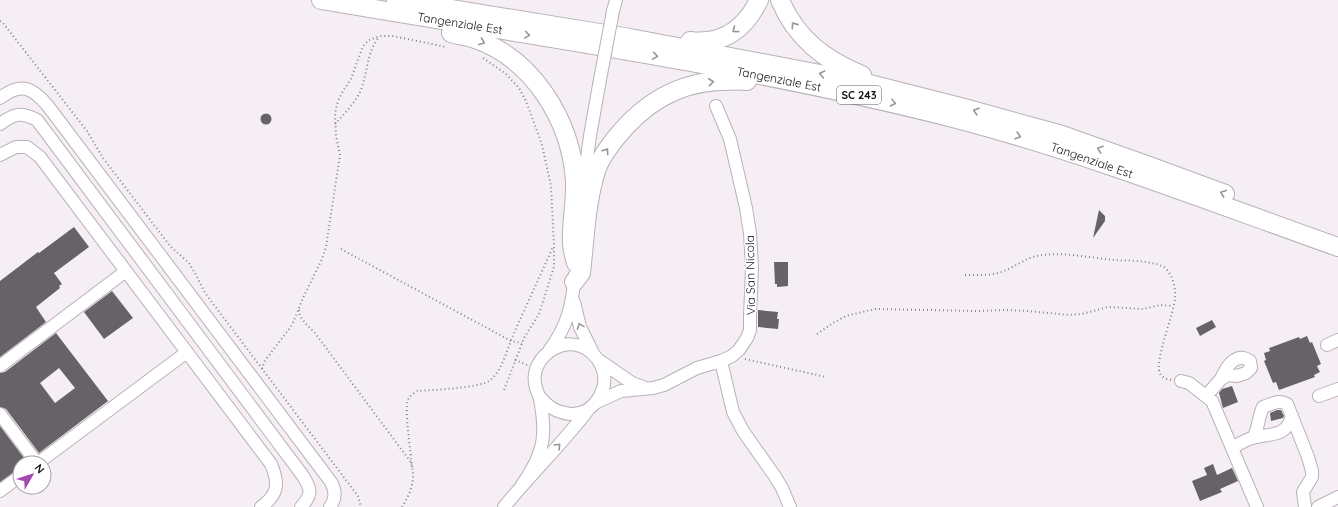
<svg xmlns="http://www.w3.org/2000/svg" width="1338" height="507" font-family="Quicksand,sans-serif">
  <rect width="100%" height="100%" fill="#f5eff5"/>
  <path fill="#676267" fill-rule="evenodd" d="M260.5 119a5.5 5.5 0 1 1 11 0a5.5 5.5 0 1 1-11 0Z
    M1099 210 1105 216V221L1093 238Z
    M74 227 89 247 54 273 62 284 59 286 60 288 36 307 46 322 0 357V281L38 252 39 253Z
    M774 262H788V286L777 287V284H775Z
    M112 291 133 318 104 339 84 312Z
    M758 310 778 312 777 319H779L778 329 758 327Z
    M1212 320 1216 327 1200 336 1196 328Z
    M56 333 108 401 39 453 6 409 0 407V373L5 372ZM59 368 75 388 55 403 40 383Z
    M1307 336 1310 343 1312 342 1321 364 1317 366 1320 372 1314 375 1315 377 1279 390 1276 382 1273 383 1264 361 1266 360 1264 353 1270 351 1269 348 1299 337 1300 339Z
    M1232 386 1238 402 1223 408 1219 393 1222 389Z
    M1277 410H1281L1284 416 1283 418 1271 421 1270 413Z
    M0 426 27 462 20 463V468L0 482Z
    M1213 464 1217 475 1232 468 1238 481 1220 489 1222 492 1200 501 1192 481 1207 475 1204 468Z"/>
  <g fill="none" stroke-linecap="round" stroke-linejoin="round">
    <g stroke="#b8b2b8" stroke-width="14">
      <path id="minor" d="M613 11 616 0
        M0 98C21 82 32 87 48 106L331 482C336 491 336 499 330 507
        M0 124C15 113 21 112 37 120L303 476C311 489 313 494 301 507
        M0 155 16 147H27L40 157 271 464C279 483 279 494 261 507
        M582 195 590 136 599 85
        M574 302 580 327 593 353
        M1327 345 1338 340
        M549 351C568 325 572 306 575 275
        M600 361 632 383 643 387
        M721 361 733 412 743 431 774 475 782 488 790 507
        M0 366 126 271
        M1181 381 1189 383 1212 401 1257 507
        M1206 396 1221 379 1228 375 1237 376 1246 373 1251 368 1250 361C1236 351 1226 367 1221 379
        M1319 396 1338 389
        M595 403 621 391 653 388 664 385 697 368 721 361 732 356 739 350 747 338 750 330V316L752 268 750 233 746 208 730 139 716 106
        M0 414 37 463
        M1253 438C1259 428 1258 417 1263 407 1272 404 1279 399 1287 404L1308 457 1312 471V477L1303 492 1305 507
        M1232 448C1239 444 1245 440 1252 438 1270 433 1286 438 1292 416
        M38 463 187 352
        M522 485C532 470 542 454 543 435 544 424 542 410 540 399 539 395 537 392 536 388 531 371 540 356 555 348 565 343 577 343 587 349 604 361 610 381 598 399 584 422 554 416 540 397
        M0 491 20 476
        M504 507C531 474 562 444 588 410
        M1318 507 1338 497"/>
    </g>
    <g stroke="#b8b2b8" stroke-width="20">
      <path id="highway" d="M321 0C532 36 745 65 953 118 1084 152 1211 202 1338 247
        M396 0 630 38 862 82 968 109 1062 135 1152 167 1225 194
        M780 0C796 38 824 60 862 75
        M451 33C458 35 465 36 472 38 532 57 571 120 575 181 576 201 571 222 572 242 572 249 574 256 576 263
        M690 41C723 45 745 29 759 0
        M574 282 581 273C585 238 586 201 597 168 601 157 608 148 615 139 642 105 675 83 720 81 729 81 738 80 747 81"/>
    </g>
    <path stroke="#868286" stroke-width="2" stroke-dasharray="1 3" stroke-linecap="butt" d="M0 21 3 23 87 131 103 158 170 246 189 263 196 275 205 293 358 496 361 507
      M483 58 506 74 519 88 526 101 542 145 551 186 554 246V267L539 314 524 338 504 390
      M335 124C344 114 354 104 360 92 368 74 366 53 379 37
      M341 249 511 341 522 343
      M965 275C978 275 991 276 1004 271 1015 267 1025 258 1037 256 1061 251 1090 258 1115 260 1125 261 1135 260 1145 262 1152 263 1160 264 1165 268 1173 275 1176 289 1175 299 1172 317 1165 334 1161 352 1160 357 1158 364 1159 370 1160 377 1165 379 1172 380
      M299 310 300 316 306 324 315 333 335 360 410 461C417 477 411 493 402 507
      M817 334 833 323 846 316 875 309 977 311 1004 310 1028 311 1069 315 1082 314 1108 307 1143 309 1160 305 1173 306
      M745 359 826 377
      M515 360 527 365
      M262 369 264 362 292 325 303 298 322 259 326 247 340 155 336 136 335 113 338 101 343 91 351 79 363 46 369 40 380 36H393L446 47
      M412 467C411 454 404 409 408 400 409 396 413 394 417 391 432 390 478 388 489 381 503 371 507 348 514 333 527 304 540 276 553 247"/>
    <use href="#minor" stroke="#fff" stroke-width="12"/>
    <use href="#highway" stroke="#fff" stroke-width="18"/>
    <g stroke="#b8b2b8" stroke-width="14" stroke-linecap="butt">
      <path id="minor-bridge" d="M599 85 613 11"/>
    </g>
    <use href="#minor-bridge" stroke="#fff" stroke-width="12"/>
  </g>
  <defs><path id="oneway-chevron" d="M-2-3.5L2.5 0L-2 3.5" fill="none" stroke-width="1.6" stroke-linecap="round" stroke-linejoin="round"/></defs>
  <g stroke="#979697">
    <use href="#oneway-chevron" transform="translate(794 25) rotate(-125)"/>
    <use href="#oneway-chevron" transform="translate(735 30) rotate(143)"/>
    <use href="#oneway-chevron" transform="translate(527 35) rotate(9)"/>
    <use href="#oneway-chevron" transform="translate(482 42) rotate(23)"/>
    <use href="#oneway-chevron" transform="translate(655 56) rotate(9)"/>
    <use href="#oneway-chevron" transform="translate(822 74) rotate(-169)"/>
    <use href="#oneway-chevron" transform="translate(711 82) rotate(-6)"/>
    <use href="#oneway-chevron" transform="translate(893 103) rotate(14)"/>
    <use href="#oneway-chevron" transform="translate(976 111) rotate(-164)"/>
    <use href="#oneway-chevron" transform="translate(1018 136) rotate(16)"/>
    <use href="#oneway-chevron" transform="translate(1100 149) rotate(-161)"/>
    <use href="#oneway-chevron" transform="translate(606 151) rotate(-56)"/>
    <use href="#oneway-chevron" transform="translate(1223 193) rotate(-160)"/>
    <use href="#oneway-chevron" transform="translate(580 326) rotate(-111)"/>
    <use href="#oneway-chevron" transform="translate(558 446) rotate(-45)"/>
  </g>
  <g text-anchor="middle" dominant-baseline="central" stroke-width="3" stroke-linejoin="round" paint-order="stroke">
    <rect fill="#fff" stroke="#5d5b5d" stroke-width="1" x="837" y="86" width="44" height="18" rx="3"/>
    <g font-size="11" font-weight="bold" fill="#171518">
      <text x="859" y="95">SC 243</text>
    </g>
    <g font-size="12" fill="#171518" stroke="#fff">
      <text transform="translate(460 23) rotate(9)">Tangenziale Est</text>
      <text transform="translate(779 79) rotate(11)">Tangenziale Est</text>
      <text transform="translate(1092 160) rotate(19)">Tangenziale Est</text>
      <text transform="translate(750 275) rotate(-91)">Via San Nicola</text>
    </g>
  </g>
  <g transform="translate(32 475) rotate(51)"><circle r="19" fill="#ffffff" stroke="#a2a1a3"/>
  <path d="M0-3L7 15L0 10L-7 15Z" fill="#a547b1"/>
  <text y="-6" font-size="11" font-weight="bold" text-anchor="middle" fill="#171518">N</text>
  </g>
</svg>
